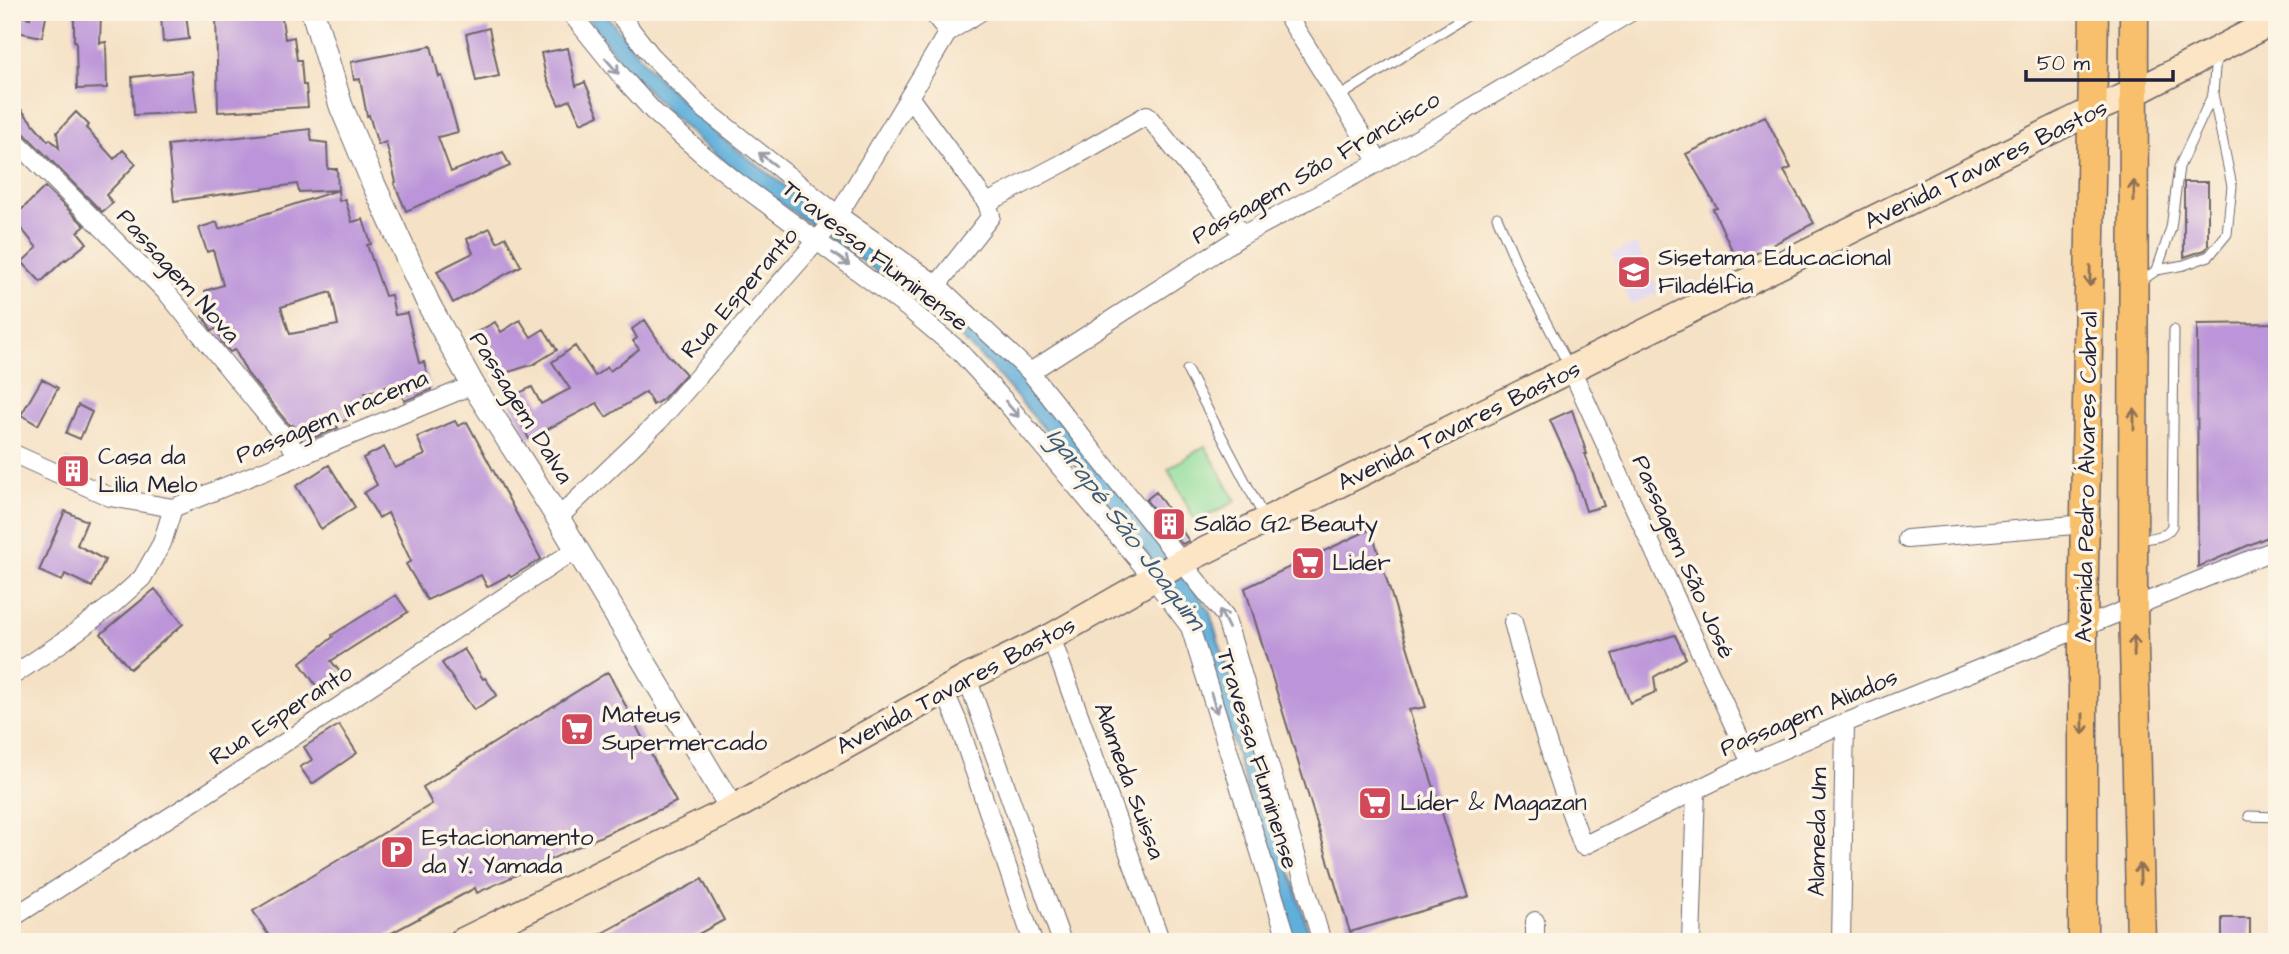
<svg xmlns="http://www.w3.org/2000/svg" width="2289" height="954" font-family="'Architects Daughter',sans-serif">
  <rect width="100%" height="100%" fill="#fcf5e5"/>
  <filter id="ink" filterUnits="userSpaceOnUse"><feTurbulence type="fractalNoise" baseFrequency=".0143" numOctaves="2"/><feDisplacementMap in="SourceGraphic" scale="14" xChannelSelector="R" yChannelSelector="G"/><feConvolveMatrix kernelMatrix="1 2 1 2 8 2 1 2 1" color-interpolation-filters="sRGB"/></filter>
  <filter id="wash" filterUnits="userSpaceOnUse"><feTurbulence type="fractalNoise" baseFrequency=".00686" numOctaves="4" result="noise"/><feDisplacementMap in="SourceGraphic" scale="28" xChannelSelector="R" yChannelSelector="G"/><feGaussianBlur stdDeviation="1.57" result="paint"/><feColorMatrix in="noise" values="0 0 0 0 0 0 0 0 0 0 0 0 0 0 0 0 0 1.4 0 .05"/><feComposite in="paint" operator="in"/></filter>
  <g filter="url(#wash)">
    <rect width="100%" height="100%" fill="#f5e1c5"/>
    <path fill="#dfd5f5" d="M1636 244 1658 291 1631 305 1612 254Z"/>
    <path fill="#8fdd9b" stroke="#58806b" stroke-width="2" d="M1205 446 1236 501 1196 522 1168 469Z"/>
    <path fill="#60afda" stroke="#41688a" stroke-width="2" d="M583 12H604L656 76 719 136 784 185 945 302 1022 372 1150 530 1209 610 1312 942H1293L1195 618 1110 505 990 366 956 333 879 273 753 184 697 139 665 109 620 61Z"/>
    <g id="blocks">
      <path fill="#bb94d9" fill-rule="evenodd" d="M31 12H47L42 37 12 31V15L30 18Z
        M74 12 101 13 100 43 106 42 107 88 77 89 76 41H74Z
        M216 12H281L285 39 294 37 297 60H301L303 85H306L308 107 218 112Z
        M186 13 189 39 163 42 161 16Z
        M489 28 499 76 476 81 466 34Z
        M431 46 439 77 442 76 458 132 438 137 451 172 503 152 510 166 406 211 394 183 396 182 386 142 378 145 369 115 367 116 360 79 354 80 351 62Z
        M568 48 576 86 585 82 599 115 581 123 570 100 559 105 546 77 541 53Z
        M192 71 197 112 134 115 132 77Z
        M12 99 48 141 50 139 59 148 57 132 76 112 89 125 86 128 114 159 123 150 136 164 106 195 113 203 102 212 20 129 12 126Z
        M1765 116 1791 168 1784 171 1814 223 1738 263 1713 209 1717 208 1686 154Z
        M310 129 312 141 327 143 328 169H337L338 190 299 192 297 184 174 201 168 145Z
        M2184 182H2208V246L2205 250 2184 257Z
        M45 187 85 226 78 232 87 243 66 260 65 259 41 282 22 262 37 248 13 218Z
        M338 190 339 201 345 199 352 222 363 219 371 244 367 245 385 296 391 295 395 315 407 313 419 363 424 362 431 390 404 401 399 383 365 393 367 396 342 406 347 420 336 424 338 428 303 442 292 425 290 426 247 373 235 350 230 352 222 342 217 328 212 331 203 316 212 311 205 291 223 285 213 250 207 252 199 228 217 222 219 229ZM331 292 338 325 290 334 281 307Z
        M490 228 497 242 506 237 521 266 453 303 437 271 473 253 467 239Z
        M520 320 531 337 544 329 557 350 534 364 499 375 473 334 495 322 501 332Z
        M645 320 667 354 686 374 663 399 653 405 646 392 606 417 597 403 529 439 508 398 532 387 541 404 570 389 552 362 575 346 595 376 607 367 610 371 639 349 633 341 637 338 632 329Z
        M2277 323V533L2198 567 2197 324Z
        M42 379 58 388 38 425 21 415Z
        M78 405 92 412 80 439 66 433Z
        M1572 410 1587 454H1585L1604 506 1586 511 1574 473 1550 420Z
        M455 421 458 426 467 422 541 559 511 577 509 575 487 587 481 575 427 600 406 564 411 561 388 513 379 518 364 493 377 485 363 458 384 447 395 468 425 455 417 437Z
        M67 459 86 469 84 473 65 464Z
        M329 465 355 507 321 529 296 486Z
        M1156 492 1189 541 1182 544 1146 500Z
        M65 511 87 521 77 545 105 560 92 587 65 574 62 581 39 571Z
        M1371 529 1426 707 1409 710 1469 897 1350 932 1245 588Z
        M155 589 183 624 130 669 101 634Z
        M396 595 408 612 331 661 345 678 323 695 300 663 333 637 332 635Z
        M1675 635 1686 658 1654 677 1656 692 1630 703 1612 654Z
        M464 649 483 679 485 678 497 695 474 710 442 663Z
        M608 672 676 802 477 893 475 888 375 942H273L253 911 432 804 423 787Z
        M339 725 357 753 312 784 300 767 312 760 304 747Z
        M702 879 724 920 684 942H586Z
        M2222 918H2250V942H2222Z"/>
    </g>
  </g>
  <g filter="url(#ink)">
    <use href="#blocks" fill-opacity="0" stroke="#6c656b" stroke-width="2"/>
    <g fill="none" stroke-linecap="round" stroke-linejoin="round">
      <g stroke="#6c656b" stroke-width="11">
        <path id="service" d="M1339 97 1470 14
          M1497 217 1522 276 1569 366
          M2157 270 2184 265 2209 256 2227 234 2232 186 2213 94
          M2138 283 2157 270 2171 228 2179 167 2213 94 2216 55
          M1187 370 1265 519
          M2135 540C2149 538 2165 539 2172 526L2174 330
          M2249 816 2277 817"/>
      </g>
      <g stroke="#6c656b" stroke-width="20">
        <path id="minor" d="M570 12 624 79 653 111 701 153 737 182 909 309 959 351 1003 399 1153 578 1190 627 1288 942
          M617 12 651 55 703 108 838 215 937 285 1030 372 1225 616 1322 942
          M932 12 948 32
          M1285 12 1379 162
          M910 98 987 203 991 216 937 285
          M12 137 168 294 299 455
          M987 203 1065 162 1147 115 1243 235
          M1572 371 1751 763
          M1030 372 1243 235 1379 162 1631 12
          M12 453 110 497 173 508 473 385
          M558 518 659 421 817 241 838 215 948 32 980 12
          M1907 539 2086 524
          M1513 622C1532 699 1555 772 1583 846L1751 763 1845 723 2277 549
          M1051 637 1161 942
          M12 676 64 641 112 605 142 578 162 543 173 508
          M967 678 1062 942
          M944 690 957 720 1033 942
          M12 918 254 763 575 550
          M1535 921V942
          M1691 942 1696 790
          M1841 942 1845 723"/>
      </g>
      <g stroke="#6c656b" stroke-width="25">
        <path id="tertiary" d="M313 12 341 106 374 185 429 305 473 385 558 518 732 809"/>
      </g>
      <g stroke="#6c656b" stroke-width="29">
        <path id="secondary" d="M461 942 732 809 967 678 1051 637 1182 562 2093 110 2134 93 2277 19"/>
      </g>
      <g stroke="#6c656b" stroke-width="31">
        <path id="primary" d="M2134 12 2133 606 2141 942
          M2083 942V626L2094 12"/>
      </g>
      <use href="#service" stroke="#fff" stroke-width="9"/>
      <use href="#minor" stroke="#fff" stroke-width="18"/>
      <use href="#tertiary" stroke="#fff" stroke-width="23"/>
      <use href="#secondary" stroke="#fce5c4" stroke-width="26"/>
      <use href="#primary" stroke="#f8bf6c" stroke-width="28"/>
    </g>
    <defs><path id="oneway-shaft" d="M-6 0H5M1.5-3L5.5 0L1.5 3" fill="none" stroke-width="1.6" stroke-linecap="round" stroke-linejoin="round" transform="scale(1.75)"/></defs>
    <g stroke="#9c9ca7">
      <use href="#oneway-shaft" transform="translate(612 66) rotate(49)"/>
      <use href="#oneway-shaft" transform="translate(767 159) rotate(-142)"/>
      <use href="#oneway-shaft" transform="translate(841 259) rotate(36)"/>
      <use href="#oneway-shaft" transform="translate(1012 409) rotate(50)"/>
      <use href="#oneway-shaft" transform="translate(1224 619) rotate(-116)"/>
      <use href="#oneway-shaft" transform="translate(1214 703) rotate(73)"/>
    </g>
    <g stroke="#8d7054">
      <use href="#oneway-shaft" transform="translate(2134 191) rotate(-90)"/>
      <use href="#oneway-shaft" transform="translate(2090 276) rotate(91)"/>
      <use href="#oneway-shaft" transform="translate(2134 419) rotate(-90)"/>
      <use href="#oneway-shaft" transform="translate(2134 646) rotate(-91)"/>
      <use href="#oneway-shaft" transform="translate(2083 724) rotate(90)"/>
      <use href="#oneway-shaft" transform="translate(2140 874) rotate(-91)"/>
    </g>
  </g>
  <defs>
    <g id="school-square" transform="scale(1.75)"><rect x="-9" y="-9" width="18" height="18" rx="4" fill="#d1495b" stroke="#fcf5e5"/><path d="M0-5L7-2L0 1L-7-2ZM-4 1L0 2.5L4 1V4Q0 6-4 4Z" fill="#fff"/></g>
    <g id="building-square" transform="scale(1.75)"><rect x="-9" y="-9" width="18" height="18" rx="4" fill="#d1495b" stroke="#fcf5e5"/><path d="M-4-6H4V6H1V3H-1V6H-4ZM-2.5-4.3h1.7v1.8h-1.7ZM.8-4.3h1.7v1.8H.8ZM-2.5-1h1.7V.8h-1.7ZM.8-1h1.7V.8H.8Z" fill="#fff"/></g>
    <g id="supermarket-square" transform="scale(1.75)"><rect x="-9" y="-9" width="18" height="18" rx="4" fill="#d1495b" stroke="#fcf5e5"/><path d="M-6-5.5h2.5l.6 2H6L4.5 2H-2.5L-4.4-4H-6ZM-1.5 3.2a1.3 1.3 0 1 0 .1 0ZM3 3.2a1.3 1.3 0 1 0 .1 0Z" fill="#fff"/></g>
    <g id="parking-square" transform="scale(1.75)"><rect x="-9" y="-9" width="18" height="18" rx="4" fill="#d1495b" stroke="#fcf5e5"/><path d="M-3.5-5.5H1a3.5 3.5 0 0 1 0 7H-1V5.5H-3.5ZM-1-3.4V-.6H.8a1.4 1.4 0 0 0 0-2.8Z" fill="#fff"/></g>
  </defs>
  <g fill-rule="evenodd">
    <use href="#school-square" x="1634" y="272"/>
    <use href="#building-square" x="73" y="471"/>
    <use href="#building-square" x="1169" y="524"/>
    <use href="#supermarket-square" x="1308" y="563"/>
    <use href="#supermarket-square" x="577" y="729"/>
    <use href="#supermarket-square" x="1375" y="803"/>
    <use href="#parking-square" x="397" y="852"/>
  </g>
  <g text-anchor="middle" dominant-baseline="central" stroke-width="7" stroke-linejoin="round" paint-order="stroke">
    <g font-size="24" fill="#22223b" stroke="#fcf5e5">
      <text transform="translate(1986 165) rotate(-26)">Avenida Tavares Bastos</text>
      <text transform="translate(1316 168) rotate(-30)">Passagem São Francisco</text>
      <text transform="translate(875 256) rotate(38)">Travessa Fluminense</text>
      <text transform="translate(178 276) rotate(48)">Passagem Nova</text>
      <text transform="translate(740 293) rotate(-49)">Rua Esperanto</text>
      <text transform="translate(521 408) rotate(58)">Passagem Dalva</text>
      <text transform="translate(332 417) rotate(-23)">Passagem Iracema</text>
      <text transform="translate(1459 426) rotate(-26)">Avenida Tavares Bastos</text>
      <text transform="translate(2087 477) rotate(-89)">Avenida Pedro Álvares Cabral</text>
      <text transform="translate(1683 557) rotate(66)">Passagem São José</text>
      <text transform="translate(956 686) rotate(-28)">Avenida Tavares Bastos</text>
      <text transform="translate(1809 713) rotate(-23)">Passagem Aliados</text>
      <text transform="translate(281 715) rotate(-33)">Rua Esperanto</text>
      <text transform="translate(1257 759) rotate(73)">Travessa Fluminense</text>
      <text transform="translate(1129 781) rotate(70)">Alameda Suissa</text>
      <text transform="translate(1818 832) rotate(-89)">Alameda Um</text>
    </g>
    <g font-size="24" fill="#22223b" stroke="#fcf5e5" text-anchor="start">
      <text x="1658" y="258">Sisetama Educacional<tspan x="1658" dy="28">Filadélfia</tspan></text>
      <text x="98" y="457">Casa da<tspan x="98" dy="28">Lilia Melo</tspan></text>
      <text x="1194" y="524">Salão G2 Beauty</text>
      <text x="1332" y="563">Lider</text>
      <text x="602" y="715">Mateus<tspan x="602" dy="28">Supermercado</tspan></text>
      <text x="1400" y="803">Líder &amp; Magazan</text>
      <text x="422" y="838">Estacionamento<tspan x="422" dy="28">da Y. Yamada</tspan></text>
    </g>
    <g font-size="26" font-style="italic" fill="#3b5a7b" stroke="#fcf5e5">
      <text transform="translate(1126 529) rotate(53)">Igarapé São Joaquim</text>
    </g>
  </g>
  <rect width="2289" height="954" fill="none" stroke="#fcf5e5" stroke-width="42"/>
  <path d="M2026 70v10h147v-10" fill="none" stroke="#22223b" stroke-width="3.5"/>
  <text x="2037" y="70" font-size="21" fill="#22223b" stroke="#fcf5e5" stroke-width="5" paint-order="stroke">50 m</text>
</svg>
